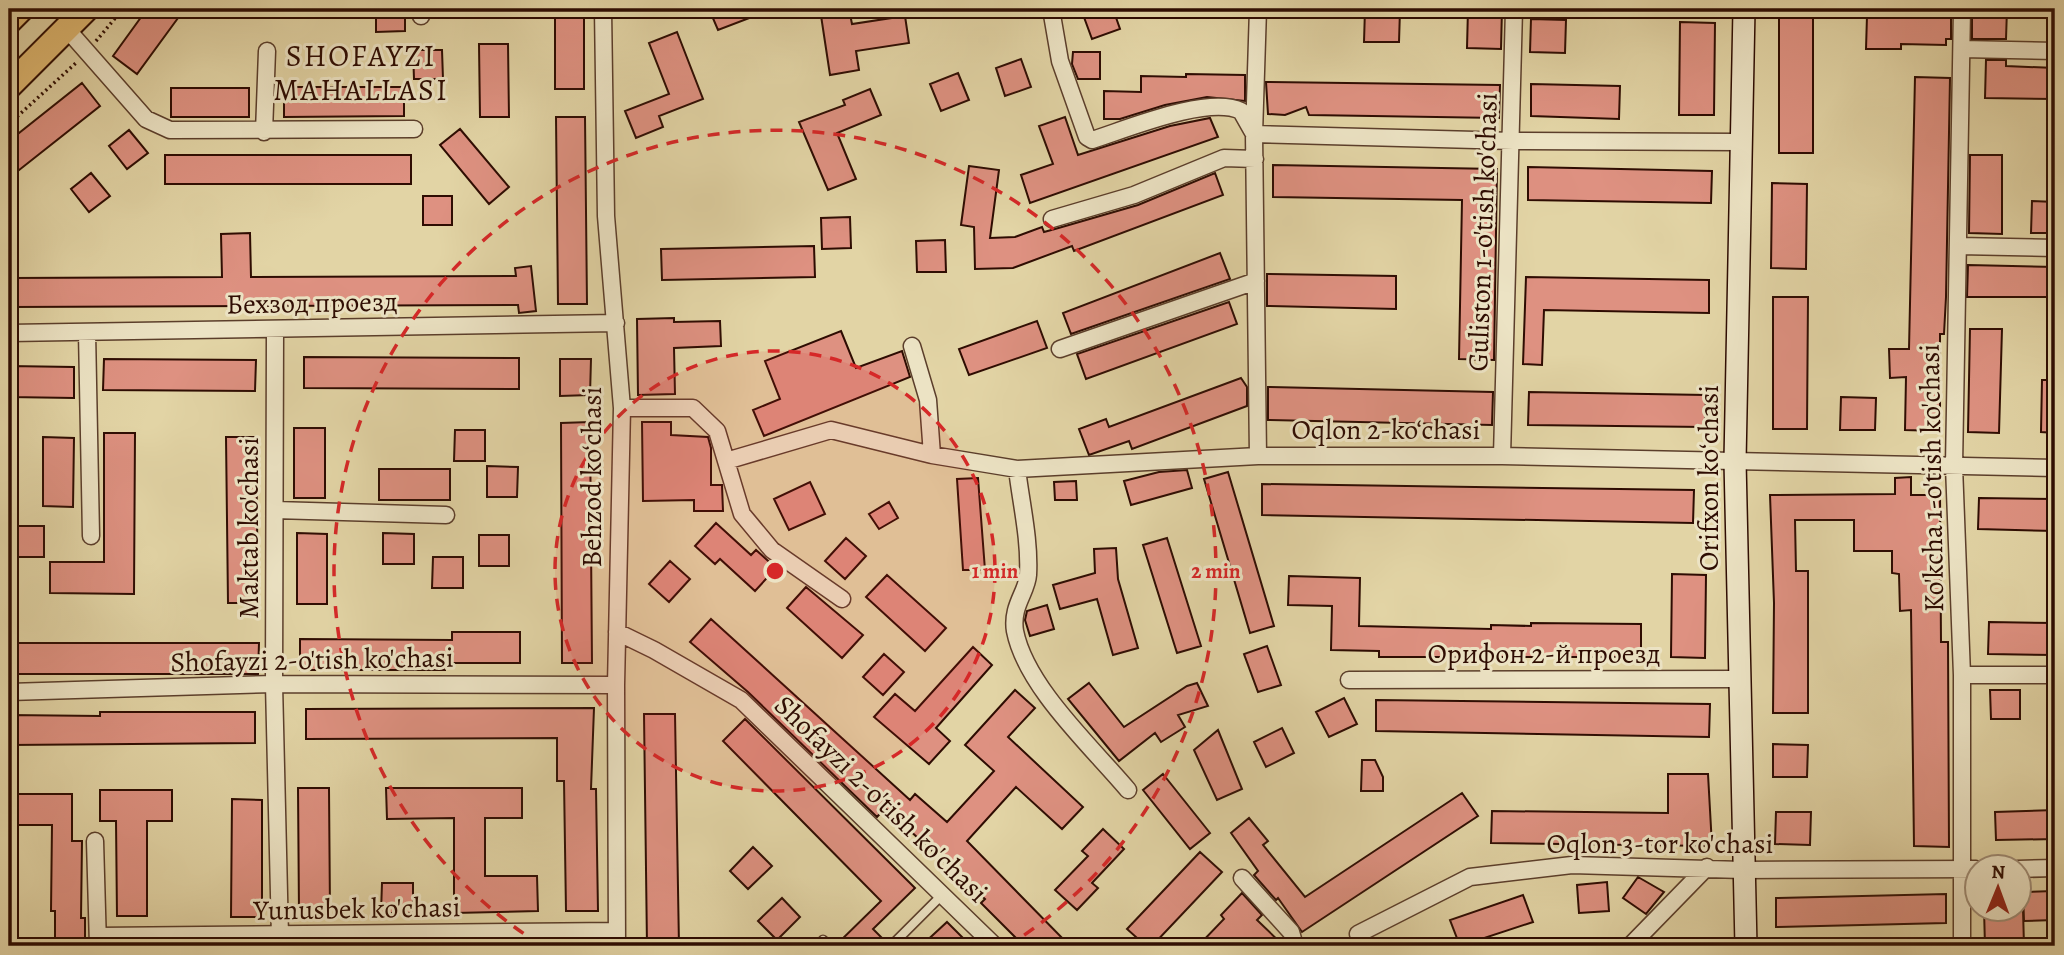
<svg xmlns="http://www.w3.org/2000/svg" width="2064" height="955" font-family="Alegreya,serif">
  <rect width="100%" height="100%" fill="#e2d4a5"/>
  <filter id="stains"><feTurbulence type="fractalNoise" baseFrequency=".00286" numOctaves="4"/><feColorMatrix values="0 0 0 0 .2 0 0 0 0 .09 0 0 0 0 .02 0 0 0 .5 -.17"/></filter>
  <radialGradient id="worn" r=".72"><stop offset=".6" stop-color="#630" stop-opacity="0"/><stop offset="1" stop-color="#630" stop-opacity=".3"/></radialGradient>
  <path fill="#de9181" stroke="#2e0c02" stroke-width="2" d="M147 9H166L178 18 137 74 113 56Z
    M376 9H405V31L376 32Z
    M709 9H770V10L718 30Z
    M820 9H849L852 24 905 16 909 43 856 51 859 70 830 75Z
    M1081 9H1113L1120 29 1092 39Z
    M1365 9 1400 10 1399 42H1364Z
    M1468 9H1502L1501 49 1467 48Z
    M1972 9H2007L2006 39H1972Z
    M555 10H584V89H555Z
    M1912 12 1951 13V39H1946V45L1901 44V49H1866L1867 16 1912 17Z
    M1779 14 1813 15V153H1779Z
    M1531 19 1566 20 1565 53 1530 52Z
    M1680 22 1715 23 1714 115H1679Z
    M677 32 703 99 659 116 663 127 636 138 625 111 669 94 649 43Z
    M479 44H508L509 117H480Z
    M413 50H442L443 79H414Z
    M1073 52H1100V79H1078L1072 64Z
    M1021 59 1031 87 1005 96 996 68Z
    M1986 60H2006V66L2055 68V99L1985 98Z
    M958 73 969 100 941 111 930 84Z
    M1186 74 1245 75V101L1207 97 1165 105 1120 119H1104V91L1141 92V76L1186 77Z
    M1915 77 1950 78 1946 297 1944 334H1940V431L1905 430 1906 377 1890 378 1889 349H1909Z
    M1266 82 1500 85 1499 118 1309 115 1306 107 1285 115 1268 114Z
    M82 83 100 106 9 178V141Z
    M1531 84 1620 86 1619 119 1531 116Z
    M284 87H404V116L284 117Z
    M171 88H249V117H171Z
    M870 89 881 115 837 133 856 179 828 190 799 122 845 105 843 100Z
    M556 117H585L587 304H558Z
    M1065 117 1078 155 1170 126 1210 118 1218 137 1030 203 1021 175 1053 164 1039 126Z
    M460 129 509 187 489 204 440 145Z
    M129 130 148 153 127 169 109 146Z
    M165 155H411V184H165Z
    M1970 155H2002V234L1969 233Z
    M1273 165 1497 169 1494 360 1459 359 1462 200 1273 197Z
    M969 166 999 170 990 238 1015 237 1042 227 1044 232 1055 229 1138 205 1215 173 1223 195 1074 251 1072 246 1013 268 975 269 974 227 961 225Z
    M1528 167 1712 171 1711 203 1528 200Z
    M91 173 110 196 89 212 71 189Z
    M1772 183 1807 184 1806 269 1771 268Z
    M423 196H452V225H423Z
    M2032 201 2055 202V233H2031Z
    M850 217 851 248 822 249 821 218Z
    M250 233 251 277 516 276 515 268 531 266 536 311 519 313 518 305 12 307V278L222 277 221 234Z
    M945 240 946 272H917L916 241Z
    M814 246 815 277 662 280 661 249Z
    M1220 253 1230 279 1071 334 1063 313Z
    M1968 265 2055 267V297H1967Z
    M1267 274 1396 276V309L1267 306Z
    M1526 277 1709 280V313L1544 310 1542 365 1523 364Z
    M1773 297H1808L1807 429H1773Z
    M1229 302 1237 324 1086 379 1077 354Z
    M674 318V322L720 321 721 346 674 348 675 394 638 395 637 319Z
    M1037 321 1047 348 969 375 959 349Z
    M1970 329H2002L1999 433 1968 432Z
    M841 331 856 368 902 351 910 377 764 436 753 410 780 399 765 361Z
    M304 357 519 358V389L304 388Z
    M104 359 256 360 255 391 103 390Z
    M560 359H591L590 395 560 396Z
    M9 366 74 367V398L9 397Z
    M1241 378 1247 387V406L1132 449 1129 441 1089 455 1079 429 1106 419 1109 427Z
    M2042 380H2055V433L2041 432Z
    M1268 387 1493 392 1492 425 1268 420Z
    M1529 392 1706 395 1705 427 1528 425Z
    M1841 397 1876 398 1875 430H1840Z
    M590 422 592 663H562L561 423Z
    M642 422H671V435L708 437 711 448V485H722L723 511H694V500L643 501Z
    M294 428H325V498H294Z
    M455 430H485V461H454Z
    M104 433H135L134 594 50 593V562H104Z
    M43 437 74 438 73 507 43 506Z
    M226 437H256L258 603H228Z
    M487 466 518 467 517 497H487Z
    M379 469H450V500H379Z
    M1187 470 1192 488 1131 505 1124 481 1159 472Z
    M1228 472 1274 626 1250 633 1204 479Z
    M1911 477V495H1940L1941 642H1948L1949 847 1914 846 1911 610 1900 611 1899 574 1892 573V551H1854V520H1795L1796 571H1808V713H1773L1774 603 1770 495 1895 494V478Z
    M978 478 985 570H963L957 479Z
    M1076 481 1077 500H1055L1054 482Z
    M810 482 825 514 789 530 774 499Z
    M1262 484 1694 490 1693 523 1262 515Z
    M1979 498 2055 499V531L1978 529Z
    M889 502 898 518 879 529 869 514Z
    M716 523 751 555 756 550 776 568 755 591 720 559 715 564 695 546Z
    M13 526H44V557H13Z
    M297 533 327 534V604H297Z
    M383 533 414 534V564H383Z
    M479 535H509V566H479Z
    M846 538 866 556 845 579 825 561Z
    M1167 538 1201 646 1177 653 1143 545Z
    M1116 548 1118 579 1138 648 1113 655 1097 599 1060 609 1053 585 1095 573 1094 549Z
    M433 557H463V588H432Z
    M670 561 690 579 669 602 649 584Z
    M1672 574 1706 575 1705 658 1671 657Z
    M887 575 946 628 925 651 866 597Z
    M1289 576 1360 578 1359 626 1491 629V625L1531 626V623L1641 624V657H1379V651L1331 650 1332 606 1288 605Z
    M806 587 863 635 842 658 787 608Z
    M1047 605 1054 629 1030 636 1025 620 1027 611Z
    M711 619 910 800 915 794 947 822 994 771 965 745 1015 690 1035 708 1008 737 1083 807 1062 829 1016 787 967 841 1070 946H1024L981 903 985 899 885 808 877 817 748 692 690 642Z
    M1989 622 2055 623V655L1988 654Z
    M452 632H520V663H445V670H300V639L452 640Z
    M9 643H259L258 674H9Z
    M1267 646 1281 685 1258 692 1244 654Z
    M973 647 992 665 936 728 950 741 929 764 874 717 895 694 915 711Z
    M884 654 904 672 883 695 863 677Z
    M1089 683 1124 727 1187 686 1197 683 1208 706 1178 715 1185 727 1161 742 1155 733 1119 761 1068 699Z
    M1990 690H2020V719H1991Z
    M1344 698 1357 724 1329 737 1316 712Z
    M1376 700 1710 704 1709 737 1376 731Z
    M594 708 591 789H596L598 911H566L564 781H557V738L306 739V709Z
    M100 712H255V743L9 745V715L100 716Z
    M644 714H675L679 946H647Z
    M745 719 915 888 873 929 881 937 872 946H835L881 901 723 741Z
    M1282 728 1294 753 1266 767 1254 742Z
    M1218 730 1242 789 1217 800 1194 750Z
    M1773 744 1808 745 1807 777H1773Z
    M1362 760H1375L1383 777V791H1361Z
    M1163 774 1210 833 1190 849 1143 790Z
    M1668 774H1708L1712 846 1491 843 1492 811 1668 813Z
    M298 788H329L330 913H299Z
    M386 788H522V818H485V876H537L538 911 454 913V818L387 819Z
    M100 790H172V821H147V916H117L116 821H100Z
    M1462 793 1478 816 1302 932 1278 898 1276 900 1254 875 1258 871 1231 833 1249 818 1268 841 1263 845 1305 897Z
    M9 794H72V841H82L81 918H85V946H55V911H51L52 825H9Z
    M232 799 262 800V917H231Z
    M2055 810V839L1996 840 1995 812Z
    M1776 812H1811L1810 845 1775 844Z
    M1103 829 1124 849 1092 883 1098 888 1077 910 1055 890 1088 856 1082 851Z
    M753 847 772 866 748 889 730 871Z
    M1200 852 1222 872 1152 946H1146L1127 929Z
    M1638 877 1664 892 1646 914 1623 898Z
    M1607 882 1609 911 1579 913 1577 885Z
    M382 883H413V913H381Z
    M2053 891 2054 920 2024 921 2023 892Z
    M1242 893 1262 915 1257 920 1284 946H1198L1224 919 1221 915Z
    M1946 894V923L1776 927V898Z
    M1523 895 1533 922 1460 946 1450 920Z
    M782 898 800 917 777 940 758 921Z
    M1984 909H2023L2024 946H1985Z
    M947 922 971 946H921Z"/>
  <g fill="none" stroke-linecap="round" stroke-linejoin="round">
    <g stroke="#5b3e2b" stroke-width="11">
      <path id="lane" d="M823 940 829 946
        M891 946 943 894"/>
    </g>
    <g stroke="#5b3e2b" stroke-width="19">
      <path id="street" d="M603 9 606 216 622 408 616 685 617 946
        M1051 9 1060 61 1087 137 1092 140C1127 129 1208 95 1241 111L1254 134 1513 141 1740 142
        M421 16V9
        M66 28 146 119 170 130 414 129
        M1962 49 2055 51
        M264 132 267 51
        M1052 219 1134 195 1224 158 1255 159
        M1959 246 2055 248
        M275 331 274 684 280 936
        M87 332 91 536
        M9 333 616 323
        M912 346 928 400 932 455
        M1060 349 1256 281
        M622 408H693L717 431 742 514 772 550 842 599
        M1258 456 1254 134 1258 9
        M1502 456 1514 9
        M726 461 831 430 932 455 1017 469 1258 456H1502L2055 468
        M1017 469C1021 503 1030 540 1028 575 1027 592 1011 606 1015 631 1026 687 1092 747 1128 790
        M275 510 446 515
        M617 632 654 650 741 700 995 946
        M1962 675H2055
        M1349 680 1739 679
        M9 692 274 684 616 685
        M95 841 98 946
        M2018 869 2055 868
        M1242 878 1291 932 1295 946
        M1358 934 1470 877 1572 865 1742 870 1976 869
        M98 936 617 931
        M1630 946 1707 867
        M1962 946V675L1954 466 1962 9"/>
    </g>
    <g stroke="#2e0c02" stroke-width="24">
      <path id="secondary" d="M1744 9 1735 461 1746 946"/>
    </g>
    <g stroke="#2e0c02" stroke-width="28">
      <path id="primary" d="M9 21 21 9
        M9 86 86 9"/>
    </g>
    <path stroke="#2e0c02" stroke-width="3.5" stroke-dasharray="2 3.5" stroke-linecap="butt" d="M96 41 123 9
      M9 124 77 62"/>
    <use href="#lane" stroke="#ece3c4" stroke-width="8"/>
    <use href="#street" stroke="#ece3c4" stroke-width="16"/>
    <use href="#secondary" stroke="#ece3c4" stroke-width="21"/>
    <use href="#primary" stroke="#e1ba72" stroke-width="24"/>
  </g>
  <circle cx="775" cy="571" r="220" fill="#d62828" fill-opacity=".12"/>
  <g fill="none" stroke="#d62828" stroke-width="3.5" stroke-dasharray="12 9">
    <circle cx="775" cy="571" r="220"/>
    <path d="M541 945A441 441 0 1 1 1009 945"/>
  </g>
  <g text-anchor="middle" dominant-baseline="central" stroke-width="6" stroke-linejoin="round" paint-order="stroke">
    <g font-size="28" fill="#2e0c02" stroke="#ece3c4">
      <text transform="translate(1483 232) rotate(-88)">Guliston 1-o'tish ko'chasi</text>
      <text transform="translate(312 303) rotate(-1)">Бехзод проезд</text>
      <text x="1386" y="430">Oqlon 2-ko‘chasi</text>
      <text transform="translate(592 477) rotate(-90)">Behzod ko‘chasi</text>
      <text transform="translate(1709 478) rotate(-90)">Orifxon koʻchasi</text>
      <text transform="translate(1932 478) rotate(-91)">Ko'kcha 1-o'tish ko'chasi</text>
      <text transform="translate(249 528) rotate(-90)">Maktab ko'chasi</text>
      <text x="1544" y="654">Орифон 2-й проезд</text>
      <text transform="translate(312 660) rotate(-1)">Shofayzi 2-o'tish ko'chasi</text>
      <text transform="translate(881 799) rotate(44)">Shofayzi 2-o'tish ko'chasi</text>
      <text x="1660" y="844">Oqlon 3-tor ko'chasi</text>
      <text transform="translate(357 909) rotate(-1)">Yunusbek ko'chasi</text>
    </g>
    <g font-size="30" letter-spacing="2" fill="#2e0c02" stroke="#ece3c4">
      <text x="361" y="56">SHOFAYZI<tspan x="361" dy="34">MAHALLASI</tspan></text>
    </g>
  </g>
  <circle cx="775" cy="571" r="10" fill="#d62828" stroke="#ece3c4" stroke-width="3.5"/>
  <g font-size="21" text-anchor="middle" font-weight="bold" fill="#d62828" stroke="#ece3c4" stroke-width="6" stroke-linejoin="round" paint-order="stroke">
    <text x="995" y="578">1 min</text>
    <text x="1216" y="578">2 min</text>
  </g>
  <rect width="2064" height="955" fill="none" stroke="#e2d4a5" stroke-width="35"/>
  <rect x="10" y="10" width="2043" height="934" fill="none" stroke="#2e0c02" stroke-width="3.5"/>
  <rect x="18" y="18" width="2029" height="920" fill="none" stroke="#2e0c02" stroke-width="2"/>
  <g transform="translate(1998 888) rotate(1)"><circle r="33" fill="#ece3c4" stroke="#a08d76" stroke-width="2"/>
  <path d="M0-5L12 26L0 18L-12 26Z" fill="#8f2418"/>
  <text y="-10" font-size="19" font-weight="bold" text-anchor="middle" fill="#2e0c02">N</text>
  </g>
  <rect width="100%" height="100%" filter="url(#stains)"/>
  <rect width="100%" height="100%" fill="url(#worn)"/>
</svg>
